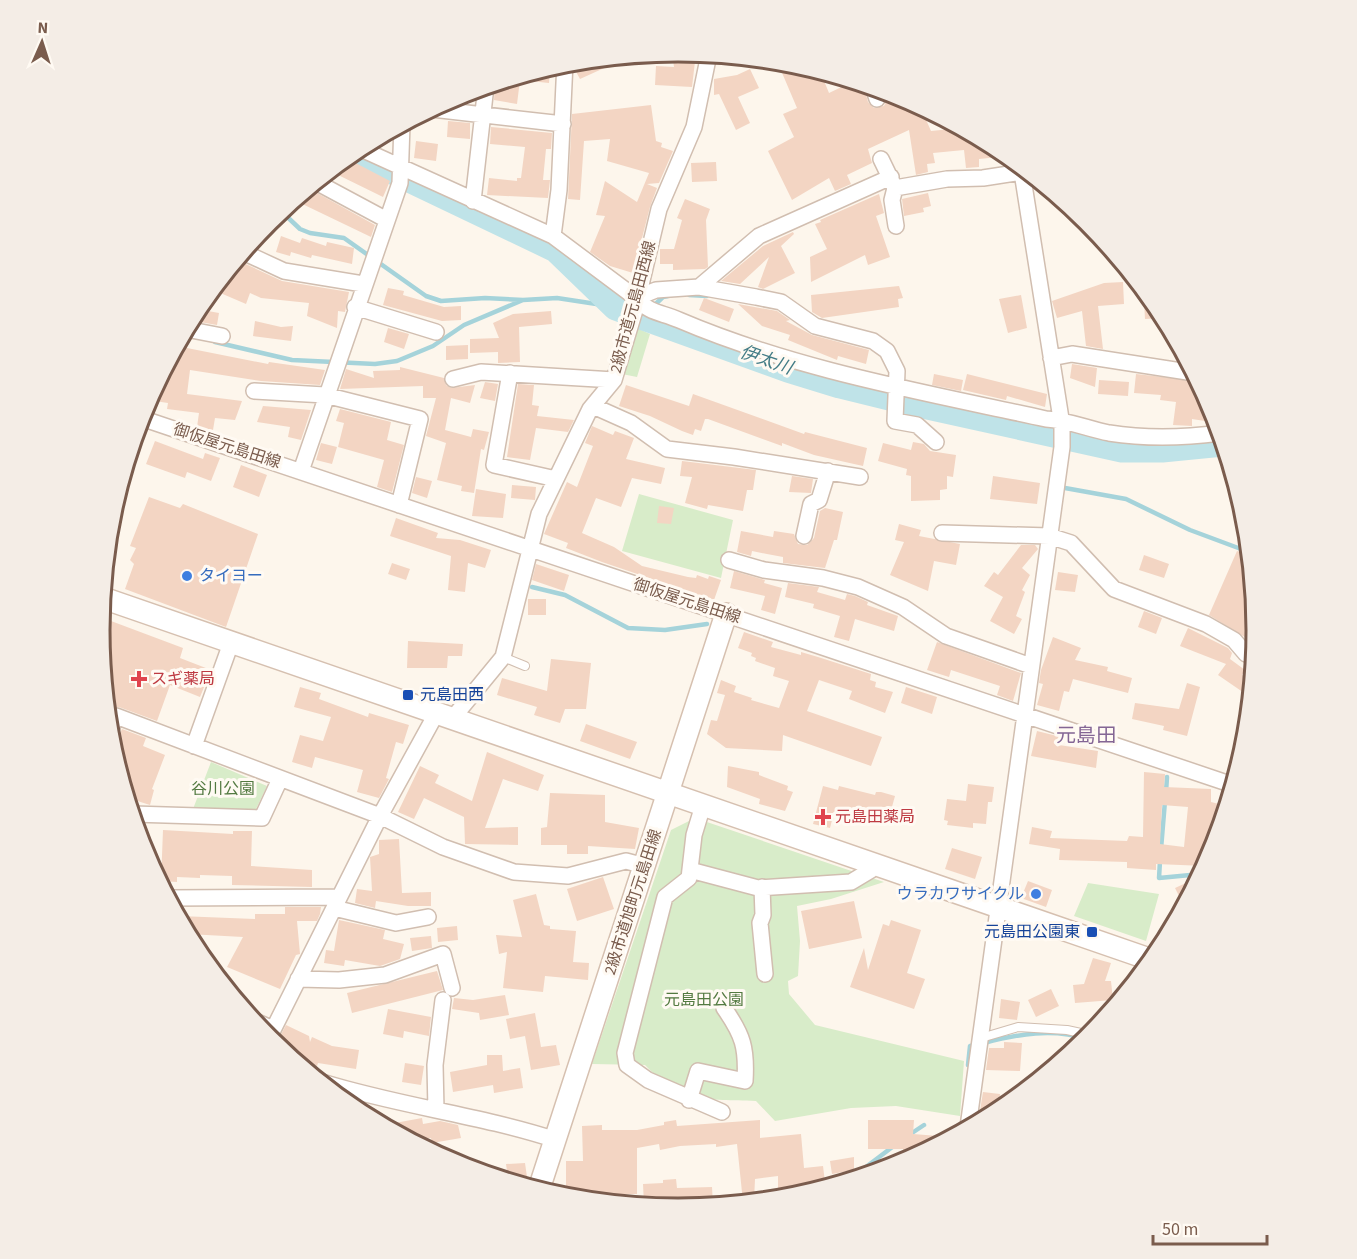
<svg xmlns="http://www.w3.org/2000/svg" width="1357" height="1259" font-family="'Source Sans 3','Noto Sans JP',sans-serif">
  <rect width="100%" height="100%" fill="#fdf6ec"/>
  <path fill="#d8ecc9" d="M632 326 650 334 637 377 617 373Z
    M639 494 733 520 721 578 622 551Z
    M211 762 267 786 255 811 193 809Z
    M695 818 884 882 831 899 797 906 800 941 798 976 788 981 789 994 815 1025 964 1061 960 1116 896 1106 851 1108 775 1121 756 1101C706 1099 682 1104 645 1065L592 1064 671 830Z
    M1088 883 1159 894 1146 941 1074 916Z"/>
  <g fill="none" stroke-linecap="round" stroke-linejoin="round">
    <path stroke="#a5d3da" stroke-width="4.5" d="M281 211 300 229 310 233 344 238 426 296 441 301 485 298 523 300
      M689 295 707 296
      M641 318 663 297 668 296
      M215 342 292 360 375 364 397 361 433 346 464 325 523 300 557 298 616 307
      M1065 488 1126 499 1190 530 1249 552
      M532 587 565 595 628 628 665 630 707 624
      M1166 792 1167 777
      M1161 849 1165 801
      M1160 861 1159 878 1201 874
      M984 1043C1018 1034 1053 1028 1087 1039
      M968 1065 970 1046 976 1045
      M909 1135 924 1125
      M854 1176 895 1145"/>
    <path stroke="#bfe3e8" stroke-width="27" d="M353 152 556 249 616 307 788 369 840 385 905 401 1122 449H1162L1223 443"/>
  </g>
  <path fill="#f3d5c3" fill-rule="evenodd" d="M672 52 696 53 692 87 655 85 656 66 674 67Z
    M617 57 618 59 608 64H613L580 79 574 68 575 61Z
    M777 61 820 71 829 93 854 81 863 84 868 102 874 108 884 106 887 99 900 95 920 106 931 131 961 128 1009 156 979 159V167L966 168 964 150 933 153 935 163 927 164 928 172 916 175 909 130 868 149 872 163 847 175 851 184 835 191 829 178 792 200 768 151 794 137 783 114 797 108Z
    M550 67 549 83 520 80 517 104 494 100 495 83Z
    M750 69 759 88 738 97 750 123 736 130 719 94 714 95V79L737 75Z
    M651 105 656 141 662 143 661 147 673 151 659 183 647 184 657 188 650 207 633 273 610 266 590 252 605 216 596 215 605 181 637 202 649 173 607 161 610 139 584 141 580 200 568 199 572 114Z
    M448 121 470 123V139L447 137Z
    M491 127 552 133 551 149H546L543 180H550L548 198 487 195 489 178 517 181V178H521L525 147 490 144Z
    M416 141 438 144 436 161 414 158Z
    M346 158 390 181 383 197 330 171Z
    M716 162 717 181 692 182 691 163Z
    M308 188 375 225 371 237 294 200Z
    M928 193 931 206 923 208 924 212 904 216 902 199Z
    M879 194 884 213 876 216 890 257 868 265 865 255 811 282 810 257 827 249 815 224 821 222 820 220Z
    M685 199 710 209 706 220 708 267 705 269 673 270V264H660V249H674L682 220 677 218Z
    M793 232 794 234 781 246 795 273 763 289 758 287 769 257 740 284 721 281 763 246Z
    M281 236 300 243 302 238 326 246 327 242 354 248 352 264 312 255 311 258 291 252 290 256 276 252Z
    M237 260 282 281 349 292 345 312 338 311 337 328 307 316 309 303 261 298 250 293 246 304 218 292 227 272Z
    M1123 282 1124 304 1098 306 1103 349 1086 346 1082 311 1057 318 1052 301 1104 283Z
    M899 286 903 298 898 299 899 307 822 318 812 312 811 295Z
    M388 288 404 291 403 295 444 307 461 306V320L442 321 383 305Z
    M1021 295 1027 328 1008 333 999 299Z
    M704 298 734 309 729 322 699 310Z
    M1153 300 1160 308 1165 318 1145 319 1144 301Z
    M738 304 777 311 790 320 786 321 812 335 869 350 866 364 838 356 837 360 788 340 790 335 762 326Z
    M197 309 219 313 217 325 194 321Z
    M551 311 552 324 519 327 520 362 498 363V352L470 353V339L499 338 493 323 513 314Z
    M255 321 281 327 293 326 291 341 253 336Z
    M388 328 409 334 404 349 384 342Z
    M468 345V359L446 360V346Z
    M177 346 268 364 269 362 325 370 320 385 261 381 190 370 187 394 242 401 235 420 215 418 213 430 201 428 197 427 199 413 167 409 168 403 148 400Z
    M1072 364 1097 368 1095 387 1070 378Z
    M400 367 444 378 446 385 451 388 475 385 470 403 451 398 445 430 471 437 473 429 489 432 484 450 481 449 474 493 461 491 462 486 437 480 446 443 426 436 436 398H423V386L340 389 346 369 374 378 373 371 400 370Z
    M934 374 963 380 961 391 932 385Z
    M967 374 1047 394 1045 407 1007 396 1006 400 963 390Z
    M1136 374 1199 381 1218 423 1192 419V426L1173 425 1176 402 1160 400 1161 395 1134 393Z
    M1099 380 1129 382 1128 396 1098 394Z
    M485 382 498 384 495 401 480 398Z
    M518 384 534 385 532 405 539 406 537 416 574 420 568 432 536 428 530 460 507 457Z
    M626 385 689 406 693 394 804 434 805 432 867 448 863 466 814 455 782 443V446L708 419H705L701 431 695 429 693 435 682 431 650 416 619 406Z
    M263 406 311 410 301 440 288 437 290 427 257 422Z
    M340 409 391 422 387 440 404 445 392 492 377 487 384 460 338 447 344 423 336 421Z
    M592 426 613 435 615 431 634 438 626 459 665 468 661 484 632 478 621 507 596 498 582 533 614 547 642 566 688 577 696 578 697 575 708 579 709 576 721 580 714 600 602 562 566 548 568 543 544 534 567 482 577 487 593 446 585 443Z
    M155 441 203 459 205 453 220 458 211 481 187 472 185 478 146 464Z
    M913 442 924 444 930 451 956 455 953 477 947 476V489L940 490V500L911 501V476L906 475 907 469 878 461 883 443 911 450Z
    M321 443 337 447 332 464 316 460Z
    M682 461 756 470 753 490H747L743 511 708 505 707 509 685 503 692 477 680 476Z
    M241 465 267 475 259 497 233 487Z
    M792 476 813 479 811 493 789 492Z
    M993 476 1040 483 1037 504 990 499Z
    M416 477 432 481 427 498 412 493Z
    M512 485 536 487 535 500 511 498Z
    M476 489 506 494 503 518 472 516Z
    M149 497 180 508 183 504 258 534 226 627 125 589 134 564 130 560 136 548 130 546Z
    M659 506 674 508 671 524 657 523Z
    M825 508 843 512 837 540H834L825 568 783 563V557L767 554 752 551 751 556 737 552 741 531 773 537 774 531 794 534 798 544 807 545 814 538 820 511Z
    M396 518 438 533 436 538 460 540 491 550 485 568 468 563 465 592 448 590 451 556 390 536Z
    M899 524 921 530 919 536 960 544 956 565 934 561 928 591 890 575 904 542 895 540Z
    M1021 545H1035L1038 549 1022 568 1030 575 1022 590 1025 592 1016 616 1022 619 1014 634 990 621 1003 597 984 586 994 572 998 575Z
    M1237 551 1250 556 1257 630 1256 644 1209 615Z
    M1144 555 1169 564 1164 578 1139 570Z
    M392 563 410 569 406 580 388 574Z
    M536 564 569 575 564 591 532 580Z
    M734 571 765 580 764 583 782 588 775 614 761 610 765 596 730 588Z
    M1058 572 1078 575 1075 592 1055 590Z
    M788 583 819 587 817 592 845 600 847 594 855 596 868 602 867 605 898 616 894 631 855 619 849 641 834 637 840 616 813 608 814 604 785 597Z
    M528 599H546V615H528Z
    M1144 611 1162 618 1156 634 1138 627Z
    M111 621 183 648 180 658 211 670 200 697 170 685 157 721 119 707 108 710 102 645Z
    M1188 628 1228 648 1232 653 1230 659 1245 670 1242 675 1252 679 1250 697 1218 675 1226 664 1180 646Z
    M744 632 773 642 771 647 801 655V652L818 657 871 674 870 680 876 682 875 687 893 692 885 713 849 699 852 691 819 680 807 711 882 737 871 766 783 735 782 751 726 748 707 734 711 720 717 721 725 695 717 693 721 680 736 686 734 692 752 698 751 700 779 708 789 681 773 676 775 668 755 661 756 658 751 656 752 653 738 648Z
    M1053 637 1081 648 1075 660 1108 667 1107 671 1132 678 1128 693 1073 679 1069 692 1064 691 1059 711 1037 705 1043 684 1039 683 1041 670Z
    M408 641 463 644 462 656H448L447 668H407Z
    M937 642 1021 673 1013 701 997 695 1000 686 951 670 949 677 927 670Z
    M551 659 591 663 586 709H565L560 723 534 715 537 707 497 695 502 678 547 691Z
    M1187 683 1200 687 1187 736 1163 730 1164 726 1132 719 1135 703 1179 709Z
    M300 687 321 693 319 699 368 717 369 713 409 725 403 744 396 742 386 778 389 779 379 798 357 792 363 770 315 757 312 768 292 762 300 735 323 741 331 717 294 707Z
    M906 687 937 697 932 714 901 703Z
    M586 724 637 742 630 759 580 741Z
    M122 729 146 738 143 746 165 755 152 789 154 790 150 805 128 798 113 748Z
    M1037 731 1061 737 1059 745 1098 751 1096 768 1031 756Z
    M487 752 544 775 538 791 503 779 485 828 518 827V845L465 844 464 817 424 798 414 819 398 812 420 766 439 775 435 783 472 801Z
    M728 766 759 772V775L788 786 787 790 793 792 785 811 759 804 760 799 727 787Z
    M1144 772 1165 774 1164 787 1211 789V802L1227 806 1213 851 1205 866 1156 864V870L1127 868V862L1059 860 1060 849 1029 844 1032 827 1052 831 1050 838 1127 841 1129 836 1143 837ZM1162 805 1188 807 1184 847 1160 844Z
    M968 784 994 787 992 802H988L986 824 973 823V828L947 825 948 821 944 820 947 799 966 801Z
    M823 786 838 790 839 786 875 795 876 792H881L895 796 890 814 881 812 879 816 868 812 866 820 834 812 830 828 813 824Z
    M550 793 605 795V822L639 828 635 849 588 846V854H567V845H541V828L547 827Z
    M163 830 233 834V831H252L251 866 312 870V887L232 885V876L200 875V878L177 877V882L161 881Z
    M399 839 402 893 431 892V906H408L376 901 375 908 355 903 357 889 372 891 370 857 379 854V840Z
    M952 848 982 857 975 879 945 869Z
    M603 877 614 909 577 921 567 889Z
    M1199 877 1186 900 1184 906 1175 888Z
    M1028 881 1052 890 1046 907 1021 898Z
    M536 894 544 925 550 926V929L576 931 573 962 589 963 588 980 545 976 543 992 503 988 507 952 499 954 496 935 522 937 513 900Z
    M854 901 862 938 809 949 801 911Z
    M285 907H321L320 914 317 921H297L300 954 296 955 280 989 227 967 243 937 188 934 179 916 255 919V914H285Z
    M339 920 385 930 383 939 404 944 400 959 380 966 345 960 344 966 324 963 326 950 334 951Z
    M891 920 921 930 907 973 925 979 914 1009 850 987 864 948 868 970 883 924 889 926Z
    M457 926 458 940 438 942 437 928Z
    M431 936 432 948 412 951 410 938Z
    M1093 958 1111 963 1105 981H1111L1113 1000 1075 1003 1073 985 1084 984Z
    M437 971 443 990 352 1013 347 993Z
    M1051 989 1059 1006 1036 1017 1028 1000Z
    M505 995 509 1015 480 1020 479 1013 452 1009 454 998 473 1000Z
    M1001 999 1020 1002 1017 1020 999 1018Z
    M388 1009 431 1017 429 1036 404 1031 403 1038 383 1034Z
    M535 1013 541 1047 556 1045 560 1065 531 1070 525 1036 510 1039 506 1019Z
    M286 1025 309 1036 310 1042 312 1037 332 1046 359 1050 356 1069 318 1063 317 1066 287 1053 276 1044Z
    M1004 1042 1022 1043 1020 1071 986 1070 989 1048H1004Z
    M487 1055H502L503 1071 520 1068 523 1088 494 1093 493 1085 453 1092 450 1072 487 1065Z
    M405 1063 424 1066 421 1085 402 1082Z
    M983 1092 1000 1094 998 1111 987 1117H979Z
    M422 1118 423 1124 440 1121 458 1125 461 1138 432 1143 431 1138 414 1141 384 1125Z
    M676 1120 677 1126 760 1120V1138L801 1134 804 1168 823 1166 825 1182 812 1183V1187L778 1189V1176L755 1179 754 1201 743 1202 737 1144 716 1147V1144L680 1146 660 1150 659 1144 637 1148V1194H566V1161H583L582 1126 602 1125V1130H637L664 1125V1122Z
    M868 1120H914L913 1134 951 1137 911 1158H903V1149H868Z
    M854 1157V1170L832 1174 830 1161Z
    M525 1163 527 1177 508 1178 506 1164Z
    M676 1179 677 1188 712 1187 713 1205 678 1208 644 1205 643 1184 663 1183V1180Z"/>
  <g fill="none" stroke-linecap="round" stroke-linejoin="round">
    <g stroke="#d1beb0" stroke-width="10">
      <path id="lane" d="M503 657 525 666
        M981 1038 1018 1027 1067 1030 1090 1035"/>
    </g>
    <g stroke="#d1beb0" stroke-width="18">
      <path id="street" d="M873 87 877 99
        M432 109 563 124
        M359 148 553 236 636 298C650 314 661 312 679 320 796 370 923 392 1046 419 1068 420 1088 429 1109 433 1147 439 1183 438 1220 433
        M881 159 895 188 947 179 983 178 1022 172
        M316 182 385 219
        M895 188 892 200 896 226
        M473 201 486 86
        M553 236 559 190 565 62
        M243 252 284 271 363 284
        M699 287 759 236 891 177
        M636 298 656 290 699 287 756 297 781 302 815 326 873 341 887 351 897 371 895 421 917 425 936 442
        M355 307 436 332
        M186 329 222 336
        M1051 358 1072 354 1194 373
        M510 373 494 465 556 479
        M453 379 481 372 614 380
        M254 391 325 395 420 419 399 505
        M593 406 631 423 667 449 734 457 860 477
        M141 418 1233 785
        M301 471 400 183 402 124
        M942 533 1049 536 1071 543 1114 589 1206 624 1234 640 1246 654 1254 656
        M804 536 811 504 819 500 828 471
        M729 560 764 570 823 578 858 587 903 607 946 636 1031 666
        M452 719 503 657 539 514 590 409 614 380 635 310 659 209 694 127 709 54
        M110 732 116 716 380 816 443 847 514 872 568 876 626 861 645 866
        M194 746 231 643
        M701 812 694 835 689 878 665 897 625 1053 627 1065 648 1080 722 1112
        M133 814 262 818 280 779
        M690 870 758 888 851 882 871 870
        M762 887 763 915 760 923 765 974
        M169 898 339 897
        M334 908 396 923 428 917
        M298 979 339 980 385 975 443 954 452 988
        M255 1021 273 1029
        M269 1038 380 816 436 714
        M322 1082C399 1106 479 1115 556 1140
        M689 1100 698 1071 745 1081C747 1048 743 1035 724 1008
        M436 1110 435 1065 443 1000
        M968 1127 1062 447V425L1021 166"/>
    </g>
    <g stroke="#d6c0b0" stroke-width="24">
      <path id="secondary" d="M103 598 1152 960
        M539 1189 726 614"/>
    </g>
    <use href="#lane" stroke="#fff" stroke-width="8"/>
    <use href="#street" stroke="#fff" stroke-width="15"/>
    <use href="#secondary" stroke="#fff" stroke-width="21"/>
  </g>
  <g fill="#3f7fe0" stroke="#fffaf3" stroke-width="2">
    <circle cx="187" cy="576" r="6"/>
    <circle cx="1036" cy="894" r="6"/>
  </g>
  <g fill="#e0444e" stroke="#fffaf3" stroke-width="2">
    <path d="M136 670h6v6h6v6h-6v6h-6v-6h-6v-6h6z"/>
    <path d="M820 808h6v6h6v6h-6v6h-6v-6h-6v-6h6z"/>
  </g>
  <g fill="#1a4fb4" stroke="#fffaf3" stroke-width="2">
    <rect x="402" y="689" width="12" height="12" rx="3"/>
    <rect x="1086" y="926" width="12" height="12" rx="3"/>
  </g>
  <g text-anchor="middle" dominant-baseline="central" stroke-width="6" stroke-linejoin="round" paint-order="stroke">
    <g font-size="16" fill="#7a5c4d" stroke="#fffaf3">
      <text transform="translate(633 307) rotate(-75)">2級市道元島田西線</text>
      <text transform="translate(227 446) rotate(18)">御仮屋元島田線</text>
      <text transform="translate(687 601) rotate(18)">御仮屋元島田線</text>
      <text transform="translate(633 902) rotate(-72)">2級市道旭町元島田線</text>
    </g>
    <g font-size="16" fill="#366cbe" stroke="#fffaf3" text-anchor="start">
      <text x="199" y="576">タイヨー</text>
      <text x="1024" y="894" text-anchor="end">ウラカワサイクル</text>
    </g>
    <g font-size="16" fill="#be3a42" stroke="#fffaf3" text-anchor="start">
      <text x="151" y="679">スギ薬局</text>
      <text x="835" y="817">元島田薬局</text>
    </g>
    <g font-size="16" fill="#164399" stroke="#fffaf3" text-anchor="start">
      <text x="420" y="695">元島田西</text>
      <text x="1080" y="932" text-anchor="end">元島田公園東</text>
    </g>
    <g font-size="16" fill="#537a41" stroke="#fffaf3">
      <text x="223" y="789">谷川公園</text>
      <text x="704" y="1000">元島田公園</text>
    </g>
    <g font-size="18" font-style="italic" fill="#437c86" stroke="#fffaf3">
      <text transform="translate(766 360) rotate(19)">伊太川</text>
    </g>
    <g font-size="20" fill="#846695" stroke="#fffaf3">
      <text x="1086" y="736">元島田</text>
    </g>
  </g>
  <path d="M0 0H1357V1259H0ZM110 630a568 568 0 1 1 1136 0a568 568 0 1 1-1136 0Z" fill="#f4ede6" fill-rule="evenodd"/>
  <path fill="none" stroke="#7a5c4d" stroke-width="3" d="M110 630a568 568 0 1 1 1136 0a568 568 0 1 1-1136 0Z"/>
  <g transform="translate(42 42) rotate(3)" stroke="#fffaf3" stroke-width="4.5" paint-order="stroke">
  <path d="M0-4.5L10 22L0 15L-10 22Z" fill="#7a5c4d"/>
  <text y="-9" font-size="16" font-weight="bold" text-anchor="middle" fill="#7a5c4d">N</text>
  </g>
  <path d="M1153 1235v9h114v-9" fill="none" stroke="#7a5c4d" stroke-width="3"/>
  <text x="1162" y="1235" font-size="18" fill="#7a5c4d" stroke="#fffaf3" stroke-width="4.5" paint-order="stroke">50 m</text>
</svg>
